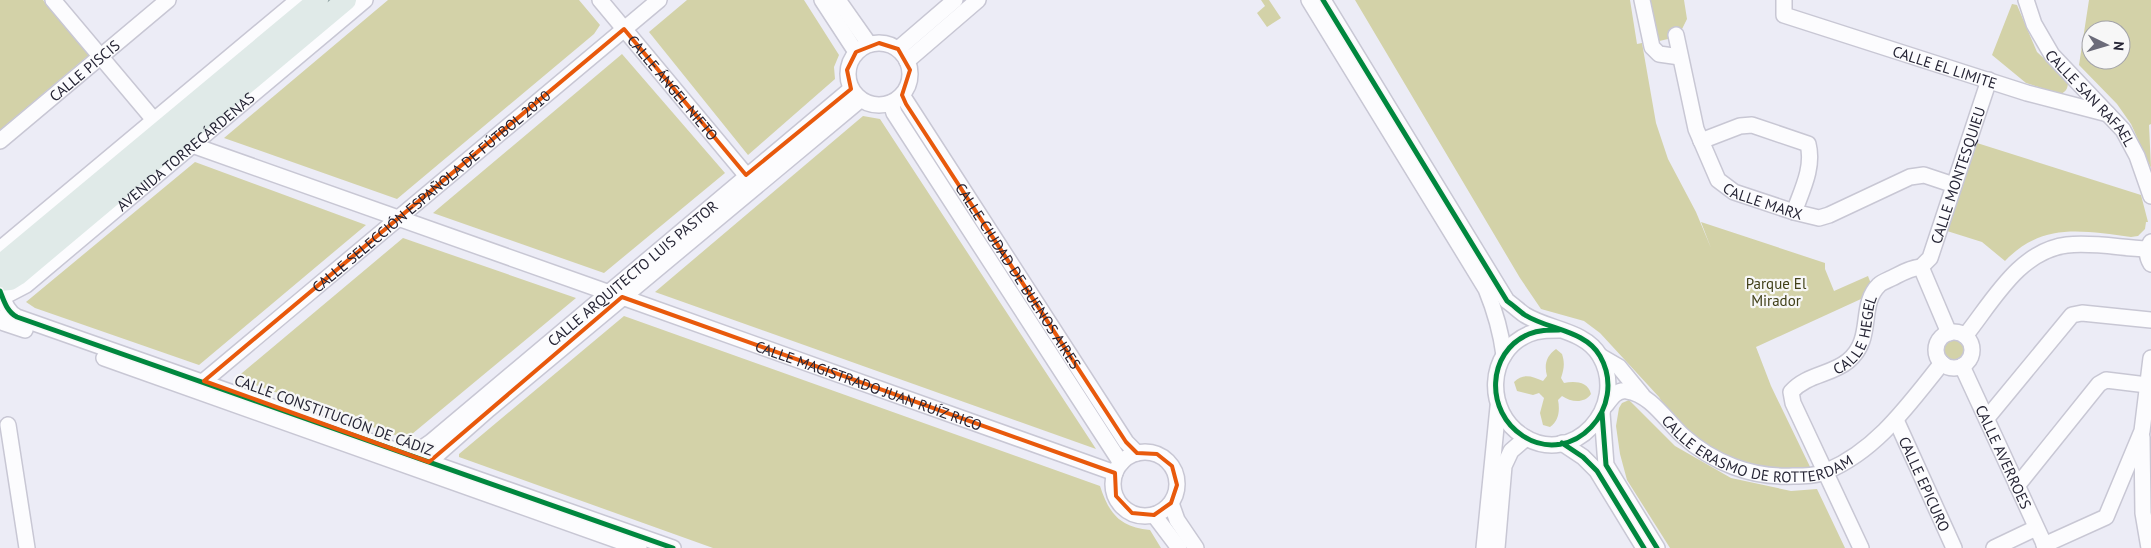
<svg xmlns="http://www.w3.org/2000/svg" width="2151" height="548" font-family="'PT Sans',sans-serif">
  <rect width="100%" height="100%" fill="#ececf6"/>
  <path fill="#d3d2a8" fill-rule="evenodd" d="M0 0H43L89 55 0 130Z
    M388 0H579L600 25 594 34 397 199 224 138Z
    M687 0H804L839 55 834 67 835 79 748 155 649 32Z
    M1261 0H1269L1281 18 1267 27 1257 13 1265 6Z
    M1355 0H1630L1637 44 1642 43 1656 123 1668 159 1696 212 1711 248 1701 222 1825 263V269L1834 291 1868 276 1871 284 1861 299 1756 347 1771 386 1814 475 1771 477 1684 436 1659 397 1600 333 1584 321 1541 309 1520 278Z
    M1647 0H1684L1687 19 1682 29 1668 32V39L1655 42Z
    M2089 0H2151V124L2149 125 2151 168 2131 124 2117 104 2079 65ZM2091 30H2121V60H2091Z
    M2012 4 2017 5 2037 52 2068 81C2068 87 2067 91 2061 94L2026 83 1992 55Z
    M622 54 725 173 604 273 433 213Z
    M863 116 880 119 1096 449 655 292Z
    M1977 143 2141 195 2148 222H2146L2145 229 2138 236 2131 237C2083 231 2042 222 2005 261L1982 242 1947 231Z
    M195 162 366 225 199 365 35 308 26 302Z
    M403 238 576 298 406 439 236 378Z
    M624 316 1100 486C1109 513 1119 527 1150 530L1161 548H713L459 457V454Z
    M1942 350a12 12 0 1 1 24 0a12 12 0 1 1-24 0Z
    M1556 349 1562 354C1565 363 1564 369 1561 378L1564 383C1574 381 1588 381 1591 394 1584 404 1571 402 1562 396L1558 400C1560 410 1559 421 1550 427L1543 425 1540 413 1544 398 1539 393 1533 395 1517 391 1514 382C1523 373 1532 376 1543 381L1547 376C1544 365 1546 356 1556 349Z
    M1629 400 1675 446 1731 478 1791 491 1817 489 1845 548H1670L1627 480 1620 454 1616 426 1619 408 1622 403Z"/>
  <g fill="none" stroke-linecap="round" stroke-linejoin="round">
    <g stroke="#c8c7d4" stroke-width="18">
      <g id="minor">
        <path d="M53 0 154 120"/>
        <path id="s1" d="M600 0 746 175"/>
        <path d="M822 0 856 52"/>
        <path d="M838 0 869 44"/>
        <path d="M1309 0 1486 289C1495 311 1501 332 1504 355"/>
        <path d="M1323 0 1507 301C1513 305 1519 311 1525 315 1549 330 1585 330 1600 356 1629 407 1573 468 1523 436 1485 412 1486 352 1529 334 1539 330 1548 330 1559 330"/>
        <path d="M1642 0 1652 47 1659 54 1680 57"/>
        <path id="s2" d="M1784 0V15L2027 93 2108 114"/>
        <path id="s3" d="M2026 0 2034 24 2052 55 2123 130 2137 156 2151 196"/>
        <path id="s4" d="M1676 35 1696 129 1718 180 1734 192 1794 212 1819 218 1829 215 1910 177 1924 175 1954 185"/>
        <circle cx="879" cy="74" r="31"/>
        <path d="M898 49 955 0"/>
        <path d="M907 61 978 0"/>
        <path id="s5" d="M902 95 1126 442 1137 453"/>
        <path d="M891 103 894 113 1121 463"/>
        <path id="s6" d="M0 141 168 0"/>
        <path d="M1701 141 1740 126 1752 125 1808 144C1814 167 1802 190 1794 212"/>
        <path d="M192 145 607 292"/>
        <path d="M2151 242C2146 250 2146 256 2151 264"/>
        <path d="M0 249 298 0"/>
        <path id="s7" d="M1921 267 1930 258 1989 80"/>
        <path d="M1921 267 1949 333"/>
        <path d="M0 291C4 301 7 312 17 317L673 548"/>
        <path id="s8" d="M3 297 26 285 365 0"/>
        <path id="s9" d="M622 297 1115 473"/>
        <path d="M0 318 4 323 25 330"/>
        <circle cx="1954" cy="350" r="18"/>
        <path d="M1965 336C1993 301 2019 251 2067 245 2093 242 2121 248 2147 249"/>
        <path d="M1600 356 1619 367 1642 395"/>
        <path d="M104 358 639 548"/>
        <path id="s10" d="M1962 366 2046 548"/>
        <path id="s11" d="M204 381 659 0"/>
        <path id="s12" d="M1606 405C1611 398 1617 389 1627 391 1650 394 1666 420 1682 435 1713 463 1752 478 1793 476 1805 476 1816 476 1827 471 1877 450 1909 404 1942 363"/>
        <path d="M1602 413 1606 465 1657 548"/>
        <path d="M1987 418 2072 315 2082 313 2151 320"/>
        <path id="s13" d="M1896 420 1954 548"/>
        <path d="M8 425 27 548"/>
        <path d="M2142 437 2143 513 2149 548"/>
        <path d="M1562 443 1583 457 1597 471 1644 548"/>
        <circle cx="1145" cy="484" r="32"/>
        <path id="s14" d="M412 455 431 442 851 89"/>
        <path d="M429 462 489 409 860 100"/>
        <path d="M2017 486 2099 384 2106 380 2147 385"/>
        <path d="M1171 503 1177 520 1196 548"/>
        <path d="M1154 515 1179 548"/>
        <path d="M2044 545 2106 517 2142 431 2151 358"/>
        <path d="M1484 548 1498 407"/>
        <path d="M1497 548 1504 466 1511 451 1526 438"/>
        <path id="s15" d="M1861 548 1793 403 1791 392C1807 374 1831 375 1848 361 1875 339 1858 305 1879 285 1882 282 1888 280 1892 278 1902 273 1910 268 1921 267"/>
        <path d="M1994 548 2036 528"/>
      </g>
    </g>
    <g stroke="#9cadad" stroke-width="22">
      <path id="major" d="M0 265 318 0
        M0 281 10 280 18 275 346 0"/>
    </g>
    <use href="#minor" stroke="#fcfcfe" stroke-width="15"/>
    <use href="#major" stroke="#e0eae8" stroke-width="20"/>
    <g stroke="#f7f7f7" stroke-width="8">
      <path id="cycleway" d="M1323 0 1507 301C1513 305 1519 311 1525 315 1549 330 1585 330 1600 356 1629 407 1573 468 1523 436 1485 412 1486 352 1529 334 1539 330 1548 330 1559 330
        M0 291C4 301 7 312 17 317L673 548
        M1602 413 1606 465 1657 548
        M1562 443 1583 457 1597 471 1644 548"/>
    </g>
    <use href="#cycleway" stroke="#00873e" stroke-width="5"/>
  </g>
  <path fill="none" stroke="#e8590c" stroke-width="4" stroke-linejoin="round" d="M624 29 746 175 851 89 847 70 856 52 879 43 898 49 910 70 902 95 906 104 1126 442 1137 453 1157 454 1172 466 1177 485 1171 503 1154 515 1132 513 1116 496 1115 473 622 297 429 462 204 381Z"/>
  <g text-anchor="middle" dominant-baseline="central" stroke-width="4.5" stroke-linejoin="round" paint-order="stroke">
    <g font-size="15" fill="#262535" stroke="#f7f7f7">
      <text stroke="none"><textPath href="#s2" startOffset="184">CALLE EL LIMITE</textPath></text>
      <text stroke="none"><textPath href="#s6" startOffset="110">CALLE PISCIS</textPath></text>
      <text stroke="none"><textPath href="#s1" startOffset="114">CALLE ÁNGEL NIETO</textPath></text>
      <text stroke="none"><textPath href="#s3" startOffset="119">CALLE SAN RAFAEL</textPath></text>
      <text stroke="none"><textPath href="#s8" startOffset="234">AVENIDA TORRECÁRDENAS</textPath></text>
      <text stroke="none"><textPath href="#s7" startOffset="100">CALLE MONTESQUIEU</textPath></text>
      <text stroke="none"><textPath href="#s11" startOffset="296">CALLE SELECCIÓN ESPAÑOLA DE FÚTBOL 2010</textPath></text>
      <text stroke="none"><textPath href="#s4" startOffset="202">CALLE MARX</textPath></text>
      <text stroke="none"><textPath href="#s14" startOffset="286">CALLE ARQUITECTO LUIS PASTOR</textPath></text>
      <text stroke="none"><textPath href="#s5" startOffset="215">CALLE CIUDAD DE BUENOS AIRES</textPath></text>
      <text stroke="none"><textPath href="#s15" startOffset="264">CALLE HEGEL</textPath></text>
      <text stroke="none"><textPath href="#s9" startOffset="262">CALLE MAGISTRADO JUAN RUÍZ RICO</textPath></text>
      <text transform="translate(334 415) rotate(20)">CALLE CONSTITUCIÓN DE CÁDIZ</text>
      <text stroke="none"><textPath href="#s12" startOffset="178">CALLE ERASMO DE ROTTERDAM</textPath></text>
      <text stroke="none"><textPath href="#s10" startOffset="100">CALLE AVERROES</textPath></text>
      <text stroke="none"><textPath href="#s13" startOffset="70">CALLE EPICURO</textPath></text>
    </g>
    <g font-size="15" fill="#414019" stroke="#f7f7f7">
      <text x="1776" y="283">Parque El<tspan x="1776" dy="17">Mirador</tspan></text>
    </g>
  </g>
  <g transform="translate(2106 45) rotate(95)"><circle r="24" fill="#f7f7f7" stroke="#a3a3a9"/>
  <path d="M0-4L9 19L0 12L-9 19Z" fill="#6b6b79"/>
  <text y="-8" font-size="14" font-weight="bold" text-anchor="middle" fill="#262535">N</text>
  </g>
</svg>
